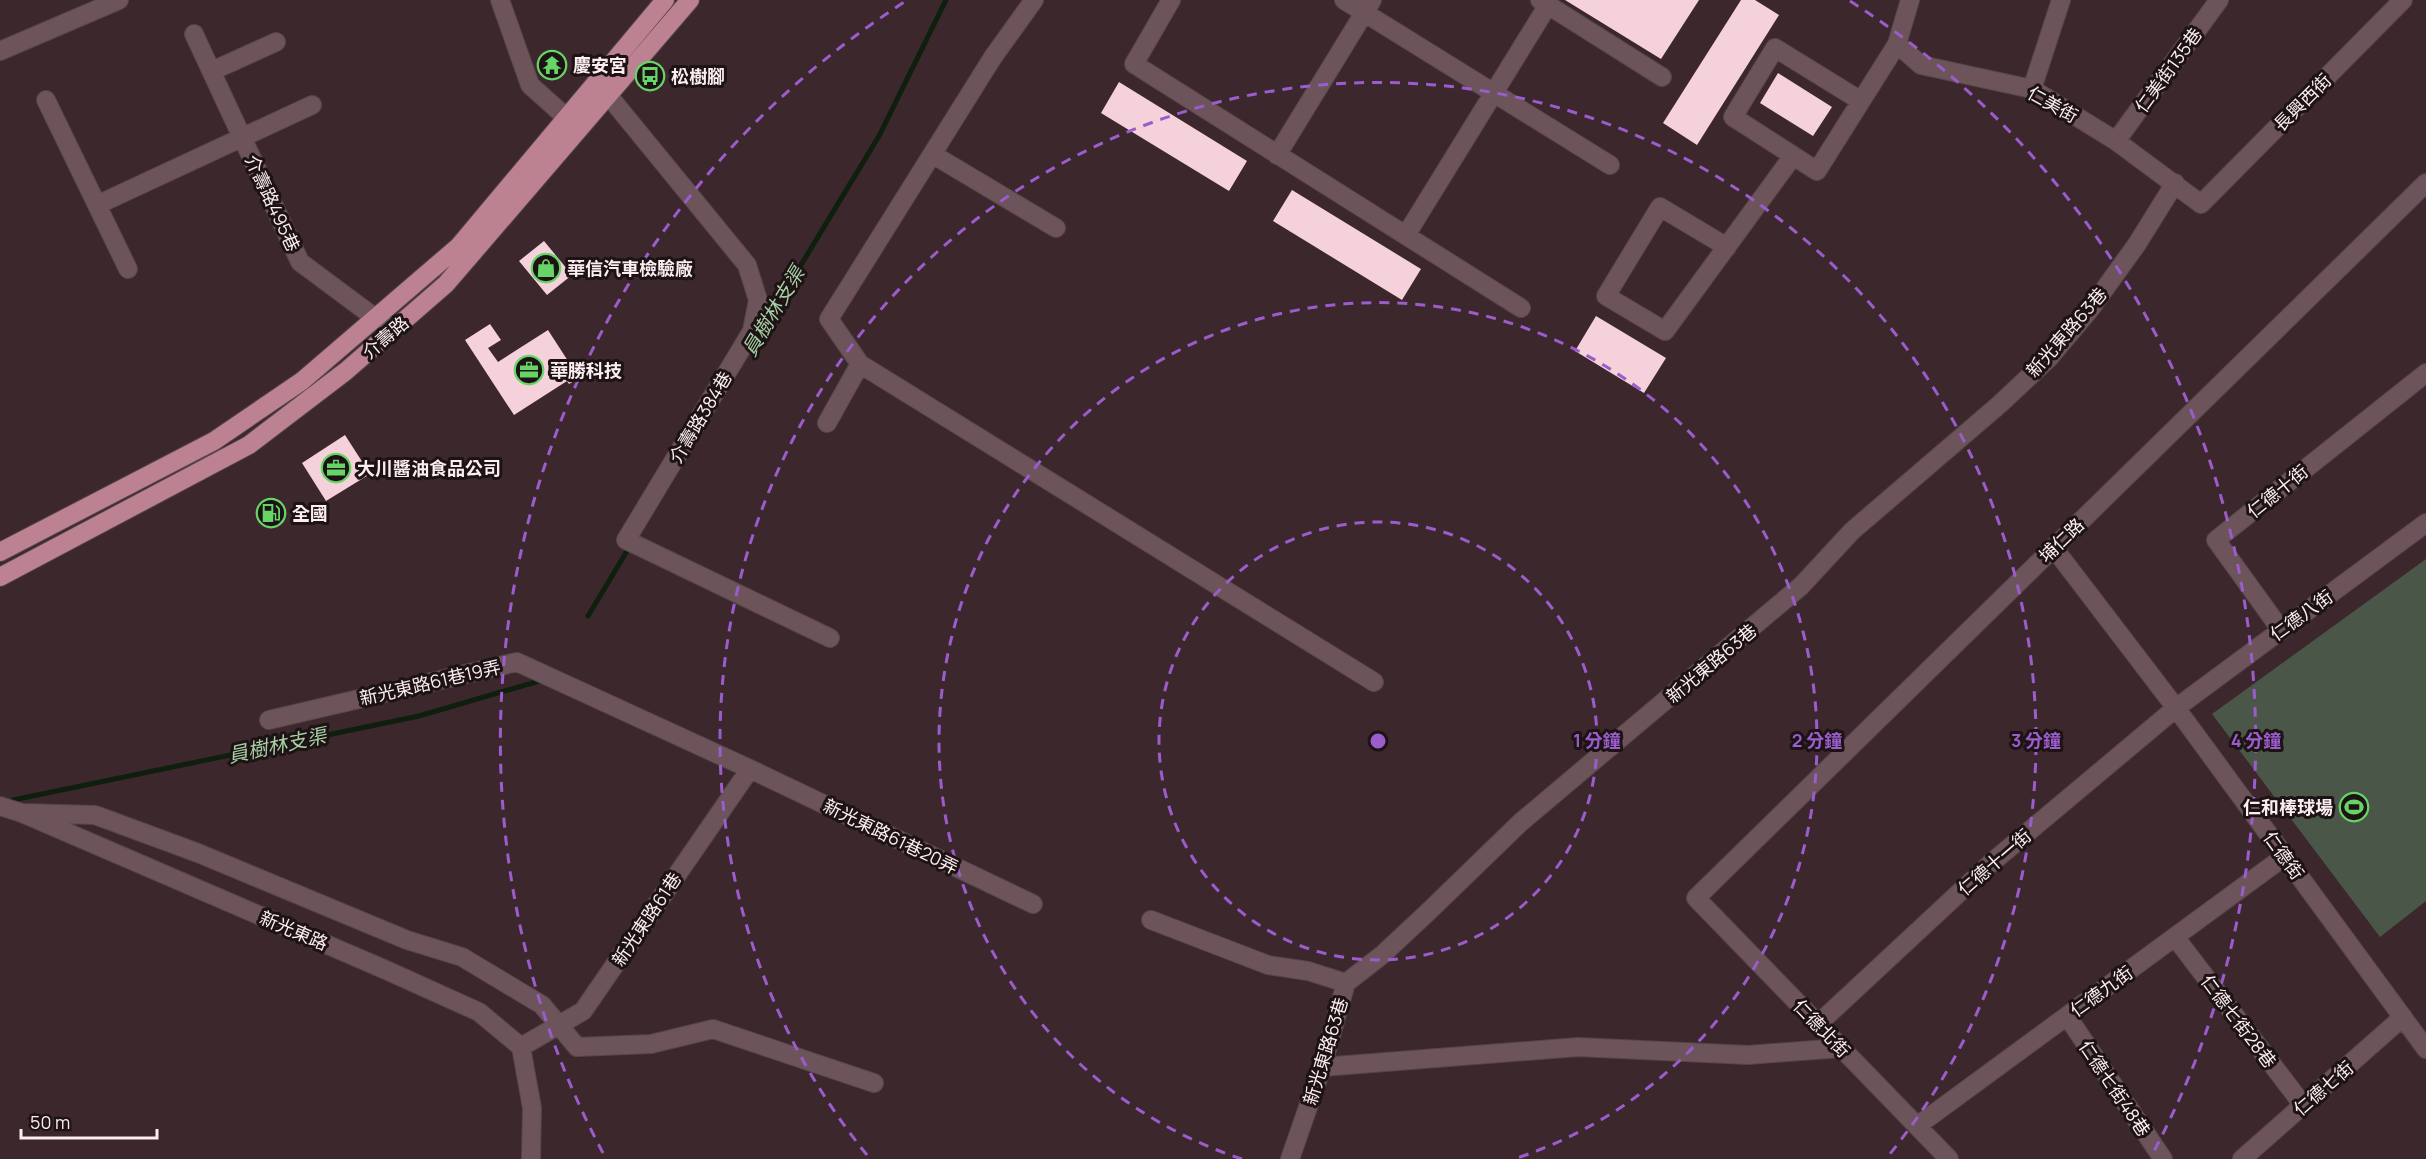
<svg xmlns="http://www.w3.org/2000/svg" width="2426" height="1159" font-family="Manrope,'Noto Sans TC',sans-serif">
  <rect width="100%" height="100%" fill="#3c272d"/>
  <path fill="#495648" d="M2426 559V901L2380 937 2212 714Z"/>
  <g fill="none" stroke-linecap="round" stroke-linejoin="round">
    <path stroke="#0e1f0d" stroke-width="5" d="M758 336 879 136 946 0
      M588 616 630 546
      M13 800 419 716 539 681"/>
  </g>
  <path fill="#f5d2db" d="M1565 0H1699L1661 59Z
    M1741 0H1755L1779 15 1697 145 1663 123Z
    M1778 73 1832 107 1813 136 1760 103Z
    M1119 82 1247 161 1229 191 1101 113Z
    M1292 190 1421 269 1402 300 1273 221Z
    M544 241 572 275 547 295 519 261Z
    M1596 316 1666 358 1644 393 1575 351Z
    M490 324 501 340 488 348 498 362 548 330 579 378 569 384 567 381 514 415 465 340Z
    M345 435 370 474 326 501 302 463Z"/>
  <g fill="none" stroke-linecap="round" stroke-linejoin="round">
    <g stroke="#56454a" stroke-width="20">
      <path id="minor" d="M500 0 530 85 578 128
        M1171 0 1134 64 1521 308
        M1344 0 1610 165
        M1540 0 1662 77
        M1910 0 1897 44 1921 65 2032 89 2116 141 2201 204 2403 0
        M194 34 300 262 386 326
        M0 51 119 0
        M212 71 276 42
        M598 86 608 95 747 265 758 300 752 331 626 540 830 638
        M2032 89 2061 0
        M46 100 128 269
        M1861 101 1775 48 1733 117 1817 171 1897 44
        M2116 141 2219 0
        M932 154 1056 228
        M1277 155 1372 0
        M97 205 312 105
        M1406 235 1548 5
        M1727 247 1660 207 1606 296 1665 331 1793 156
        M860 364 1374 682
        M827 423 860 364 829 319 993 57 1034 0
        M2053 547 2176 708 2426 1049
        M2281 630 2216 540 2426 373
        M269 720 517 662 750 769 1033 904
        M0 806 22 813 386 970 479 1012 521 1047 532 1108 531 1159
        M22 813 95 815 198 853 407 940 462 957 542 1005 577 1047 651 1044 713 1029 874 1083
        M1151 920 1268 965 1308 971 1346 983
        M2175 937 2303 1105
        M2067 1016 2163 1159
        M1818 1024 1990 864 2176 708 2426 523
        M521 1047 583 1011 750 769
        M1322 1067 1578 1047 1748 1055 1841 1048
        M1917 1126 2285 856
        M1290 1159 1322 1067 1346 983 1382 955 1427 913 1521 822 1801 586 1852 531 2000 404 2049 358 2091 308 2137 244 2175 183
        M1949 1159 1696 898 2426 183
        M2242 1159 2403 1017"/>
    </g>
    <g stroke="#56454a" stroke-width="20">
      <path id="major" d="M0 552 214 441 302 381 459 246 665 0
        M0 577 249 445 346 371 446 284 690 0"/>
    </g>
    <use href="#minor" stroke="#6c545a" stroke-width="18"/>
    <use href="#major" stroke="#bc8292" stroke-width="18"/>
  </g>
  <g fill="none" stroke="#9b5ccc" stroke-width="3" stroke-dasharray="10 8">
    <circle cx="1378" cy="741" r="219"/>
    <path d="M1242 1159A439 439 0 1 1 1514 1159"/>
    <path d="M867 1155A658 658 0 1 1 1889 1155"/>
    <path d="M603 1153A878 878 0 0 1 906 1M1850 1A878 878 0 0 1 2153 1153"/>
  </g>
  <defs>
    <g id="temple-ring" transform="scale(1.5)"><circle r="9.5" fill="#1d1315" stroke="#66d466" stroke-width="1.5"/><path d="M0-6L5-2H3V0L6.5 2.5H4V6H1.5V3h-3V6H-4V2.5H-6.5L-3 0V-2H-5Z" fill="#66d466"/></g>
    <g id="bus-ring" transform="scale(1.5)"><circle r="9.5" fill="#1d1315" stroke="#66d466" stroke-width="1.5"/><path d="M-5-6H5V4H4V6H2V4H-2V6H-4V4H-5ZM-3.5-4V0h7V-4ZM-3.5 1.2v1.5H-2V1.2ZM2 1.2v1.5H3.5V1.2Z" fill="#66d466"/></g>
    <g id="shop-ring" transform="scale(1.5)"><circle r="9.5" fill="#1d1315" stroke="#66d466" stroke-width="1.5"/><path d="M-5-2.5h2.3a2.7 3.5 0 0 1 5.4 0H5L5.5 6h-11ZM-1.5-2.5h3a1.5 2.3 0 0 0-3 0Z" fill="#66d466"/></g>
    <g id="office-ring" transform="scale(1.5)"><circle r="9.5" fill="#1d1315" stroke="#66d466" stroke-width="1.5"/><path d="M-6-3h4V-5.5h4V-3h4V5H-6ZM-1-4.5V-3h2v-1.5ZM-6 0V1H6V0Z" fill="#66d466"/></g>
    <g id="fuel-ring" transform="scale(1.5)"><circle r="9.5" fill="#1d1315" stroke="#66d466" stroke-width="1.5"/><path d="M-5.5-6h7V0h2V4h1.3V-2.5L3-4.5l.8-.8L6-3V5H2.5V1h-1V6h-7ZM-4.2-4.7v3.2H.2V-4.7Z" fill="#66d466"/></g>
    <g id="stadium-ring" transform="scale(1.5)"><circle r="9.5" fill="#1d1315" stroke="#66d466" stroke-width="1.5"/><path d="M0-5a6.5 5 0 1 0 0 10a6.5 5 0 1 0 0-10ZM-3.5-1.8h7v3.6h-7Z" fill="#66d466"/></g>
  </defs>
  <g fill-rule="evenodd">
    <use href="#temple-ring" x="552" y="65"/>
    <use href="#bus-ring" x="650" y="76"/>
    <use href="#shop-ring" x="546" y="268"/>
    <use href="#office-ring" x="529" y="370"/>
    <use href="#office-ring" x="336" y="468"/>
    <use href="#fuel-ring" x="271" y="513"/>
    <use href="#stadium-ring" x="2354" y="807"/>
  </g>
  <g text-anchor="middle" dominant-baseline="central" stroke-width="6" stroke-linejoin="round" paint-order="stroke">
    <g font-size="18" font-weight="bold" fill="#fcedf1" stroke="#1d1315" text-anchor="start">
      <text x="573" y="65">慶安宮</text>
      <text x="671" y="76">松樹腳</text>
      <text x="567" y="268">華信汽車檢驗廠</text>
      <text x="550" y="370">華勝科技</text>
      <text x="357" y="468">大川醬油食品公司</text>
      <text x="292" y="513">全國</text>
      <text x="2333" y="807" text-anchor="end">仁和棒球場</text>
    </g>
    <g font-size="18" fill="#fcedf1" stroke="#1d1315">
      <text transform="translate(2168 70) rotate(-54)">仁美街135巷</text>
      <text transform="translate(2302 102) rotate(-45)">長興西街</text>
      <text transform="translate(2053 104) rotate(29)">仁美街</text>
      <text transform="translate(273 203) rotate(65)">介壽路495巷</text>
      <text transform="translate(2066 332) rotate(-49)">新光東路63巷</text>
      <text transform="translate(385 337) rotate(-41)">介壽路</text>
      <text transform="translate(700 417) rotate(-59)">介壽路384巷</text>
      <text transform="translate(2277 491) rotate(-39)">仁德十街</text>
      <text transform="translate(2061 540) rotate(-44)">埔仁路</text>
      <text transform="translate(2301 615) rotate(-36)">仁德八街</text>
      <text transform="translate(1711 663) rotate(-40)">新光東路63巷</text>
      <text transform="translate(430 682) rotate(-13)">新光東路61巷19弄</text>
      <text transform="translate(891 836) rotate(26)">新光東路61巷20弄</text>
      <text transform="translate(2284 855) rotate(54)">仁德街</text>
      <text transform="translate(1994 862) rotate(-41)">仁德十一街</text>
      <text transform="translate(646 919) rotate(-56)">新光東路61巷</text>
      <text transform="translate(294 930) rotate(23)">新光東路</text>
      <text transform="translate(2101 991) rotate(-36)">仁德九街</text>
      <text transform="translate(2239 1021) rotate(53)">仁德七街28巷</text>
      <text transform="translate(1822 1028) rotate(46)">仁德北街</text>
      <text transform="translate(1325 1051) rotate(-73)">新光東路63巷</text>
      <text transform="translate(2115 1088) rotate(56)">仁德七街48巷</text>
      <text transform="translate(2323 1088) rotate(-41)">仁德七街</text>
    </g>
    <g font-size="20" font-style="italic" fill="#a7cfa5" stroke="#1d1315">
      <text transform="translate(773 311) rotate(-59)">員樹林支渠</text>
      <text transform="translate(277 745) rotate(-12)">員樹林支渠</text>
    </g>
  </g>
  <circle cx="1378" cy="741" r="9" fill="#9b5ccc" stroke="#1d1315" stroke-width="3"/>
  <g font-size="18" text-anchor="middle" font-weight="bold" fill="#9b5ccc" stroke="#1d1315" stroke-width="6" stroke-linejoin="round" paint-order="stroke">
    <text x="1597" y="747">1 分鐘</text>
    <text x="1817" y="747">2 分鐘</text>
    <text x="2036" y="747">3 分鐘</text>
    <text x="2256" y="747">4 分鐘</text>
  </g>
  <path d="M21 1129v9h136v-9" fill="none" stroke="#fcedf1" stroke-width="3"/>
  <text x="30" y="1129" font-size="18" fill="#fcedf1" stroke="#1d1315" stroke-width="4.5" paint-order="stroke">50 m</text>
</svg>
